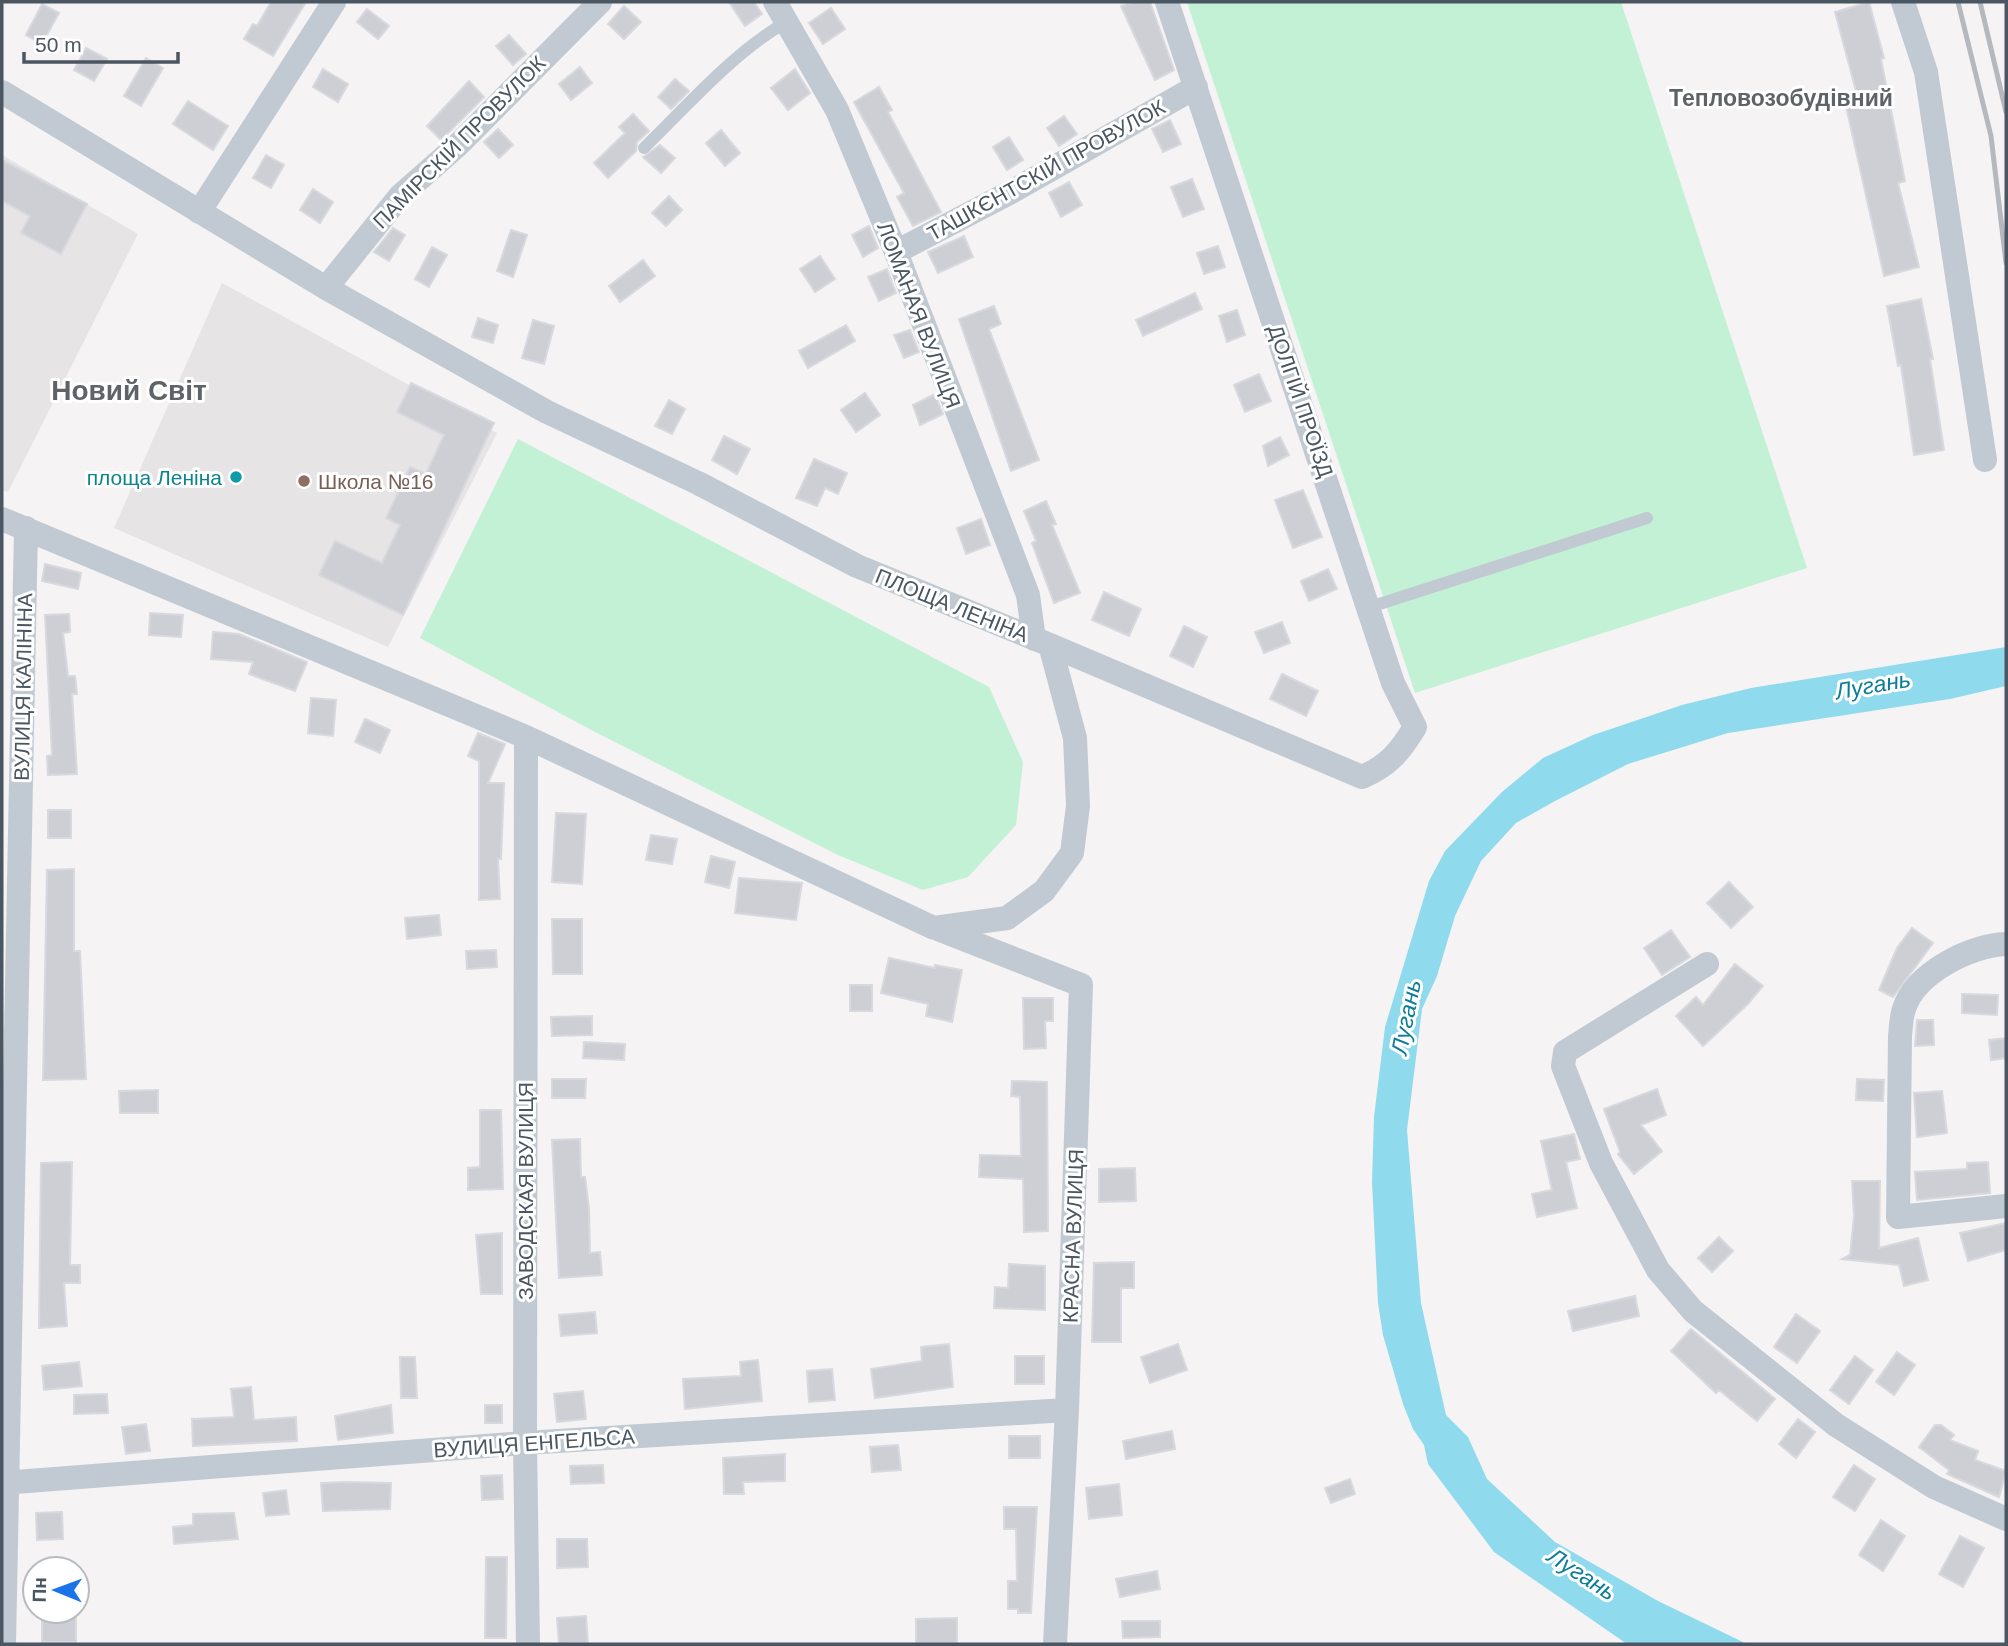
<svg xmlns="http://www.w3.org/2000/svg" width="2008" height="1646" font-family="Arial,sans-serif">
  <rect width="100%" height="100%" fill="#f5f3f3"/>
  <path fill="#e6e4e5" d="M2 155 138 234 8 492 2 490Z
    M222 283 497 433 388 647 114 528Z"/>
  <path fill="#c3f1d5" d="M1187 2H1621L1807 568 1415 693Z
    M518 439 989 687 1023 762 1016 825 968 877 923 890 838 855 597 733 420 638Z"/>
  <path fill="#90daee" d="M2006 647V686L1950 699 1728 733 1628 764 1555 801 1516 823 1481 861 1455 916 1437 976 1422 1009 1407 1130 1421 1303 1446 1415 1468 1437 1487 1479 1555 1542 1658 1601 1747 1644H1627L1494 1552 1428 1464 1424 1445 1413 1429 1403 1404 1383 1335 1378 1303 1372 1182 1374 1117 1385 1027 1429 881 1445 851 1502 792 1543 758 1593 735 1682 705 1751 688Z"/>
  <path fill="#cdcfd5" stroke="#d7d9de" stroke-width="2" d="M271 2H306L273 56 244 39 253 24 257 26Z
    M729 2H754L762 14 745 26Z
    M1133 2H1150L1174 70 1155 80 1121 6Z
    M1869 2 1884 58 1881 59 1905 181 1898 183 1919 267 1884 276 1843 93 1856 91 1835 12Z
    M42 4 59 13 42 44 26 35Z
    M624 6 641 22 624 39 608 24Z
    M831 8 845 29 823 44 809 23Z
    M367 9 389 26 378 39 357 22Z
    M509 35 526 54 513 65 496 46Z
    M86 48 107 59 94 81 74 70Z
    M146 58 163 68 141 106 124 96Z
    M580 67 592 83 571 100 559 84Z
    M323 69 348 84 338 102 313 87Z
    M795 69 810 93 788 110 771 88Z
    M675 79 689 91 671 109 658 97Z
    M469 81 484 97 441 140 427 126Z
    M879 87 892 110 888 112 941 212 913 226 897 197 904 193 854 102Z
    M188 101 228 126 213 150 173 124Z
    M633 114 649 131 637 142 636 151 608 178 594 163 625 133 619 127Z
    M1064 116 1077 134 1059 146 1047 128Z
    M1170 120 1181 144 1163 152 1152 129Z
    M498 129 513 145 499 158 484 142Z
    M721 130 740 153 725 166 706 143Z
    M1009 137 1023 160 1007 170 993 147Z
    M660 145 675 158 661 173 643 157Z
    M266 155 284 165 271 188 253 178Z
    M2 160 87 204 61 254 21 233 30 216 2 201Z
    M1192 179 1204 209 1183 217 1171 187Z
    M1069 182 1082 205 1061 217 1049 193Z
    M313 189 333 202 320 223 300 210Z
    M669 196 682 210 666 226 652 213Z
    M869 226 878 248 863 257 852 235Z
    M393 228 405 235 389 261 374 252Z
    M511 230 527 235 513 277 497 271Z
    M964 236 973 257 938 273 928 252Z
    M1218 246 1225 267 1204 274 1197 253Z
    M432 247 447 255 429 287 415 279Z
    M820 256 835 279 815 292 800 269Z
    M643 260 655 276 620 302 609 286Z
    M887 269 896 293 879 301 868 277Z
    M1195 293 1202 309 1143 336 1136 320Z
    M1921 299 1933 359H1930L1944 450 1914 455 1901 365 1898 366 1887 306Z
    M994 306 1001 324 989 329 1039 460 1011 471 959 319Z
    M1237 310 1245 335 1227 342 1219 316Z
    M478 318 498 325 493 343 472 337Z
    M533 320 554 326 544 364 522 358Z
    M846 325 855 341 808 368 799 351Z
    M910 330 919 352 904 358 894 335Z
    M1259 374 1271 401 1245 412 1234 385Z
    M411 383 494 423 403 615 319 575 335 541 382 563 400 525 386 518 410 467 426 474 444 435 397 412Z
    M865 393 880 415 856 432 841 410Z
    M935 394 943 414 920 425 913 405Z
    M669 400 685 409 672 434 655 426Z
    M724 436 750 449 737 474 712 460Z
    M1280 437 1289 455 1268 466 1263 446Z
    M814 459 847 473 838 494 825 488 817 506 796 498Z
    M1303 490 1322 537 1293 548 1275 500Z
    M1046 501 1056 524 1052 525 1080 593 1054 603 1032 543 1036 541 1024 511Z
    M981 519 990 545 966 554 957 528Z
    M45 564 81 573 78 589 42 581Z
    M1328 569 1337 589 1309 601 1301 581Z
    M1104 592 1141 609 1129 636 1092 620Z
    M150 613 183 615 181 637 149 635Z
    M69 614 70 632 63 633 68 676H75L77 694H72L77 774 48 775 47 756 52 755 45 615Z
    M1282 622 1290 643 1264 653 1255 632Z
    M1184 626 1207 637 1193 667 1170 656Z
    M213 632 239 634 307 662 295 691 249 674 253 662 211 659Z
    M1282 674 1318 691 1306 716 1270 699Z
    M311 698 336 700 333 736 308 733Z
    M365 719 390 730 380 753 355 742Z
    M478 733 505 744 488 783H504L501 859H498L500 899 479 900V761L468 756Z
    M48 810H71V838H48Z
    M556 813 586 814 582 884 552 882Z
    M651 835 677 839 672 864 646 860Z
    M711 856 735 862 729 888 705 882Z
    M74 869V951H80L86 1079 43 1080 47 870Z
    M739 878 802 883 796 920 735 913Z
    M1729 882 1753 907 1731 928 1707 903Z
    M439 915 441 935 407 939 405 918Z
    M552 919H582V974H553Z
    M1912 928 1933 943 1893 997 1879 990 1897 948Z
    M1671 930 1690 957 1662 975 1644 948Z
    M496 950 497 967 467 969 466 951Z
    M889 958 935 968V965L962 970 952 1022 926 1016 928 1004 881 993Z
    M1735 964 1763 986 1748 1004 1703 1046 1676 1016 1696 997 1703 1005Z
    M850 985H872V1011H850Z
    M1962 994 1998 995 1997 1015 1962 1013Z
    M1023 998H1053V1021H1045L1046 1048 1024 1049Z
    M592 1016V1035L552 1036 551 1017Z
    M1917 1020H1933L1934 1045 1915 1046Z
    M2006 1038V1058L1991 1060 1989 1040Z
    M584 1042 625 1044 624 1060 583 1058Z
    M552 1079H586L585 1098H552Z
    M1857 1079 1884 1080 1883 1101 1856 1100Z
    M1012 1081 1047 1082 1048 1231 1024 1232 1023 1179 979 1177 980 1155 1021 1156 1020 1097 1011 1096Z
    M1657 1089 1666 1115 1641 1125 1662 1151 1634 1174 1618 1154 1620 1152 1604 1109Z
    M158 1090V1113H120L119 1091Z
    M1942 1091 1947 1133 1917 1137 1914 1093Z
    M480 1110H501L503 1189 468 1190V1168L480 1167Z
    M1574 1134 1580 1159 1566 1162 1577 1208 1537 1217 1532 1194 1552 1190 1541 1141Z
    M580 1139 581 1177H585L589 1208 590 1253 600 1252 602 1275 559 1278 552 1140Z
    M72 1162 70 1265H80V1283H64L67 1326 39 1328 41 1163Z
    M1988 1162 1990 1193 1917 1200 1915 1172 1967 1169V1163Z
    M1135 1168 1136 1201 1099 1202V1169Z
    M1852 1181H1880L1879 1248 1918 1238 1928 1280 1904 1286 1899 1265 1842 1259 1850 1255 1854 1216Z
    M2006 1223V1250L1968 1261 1960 1233Z
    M502 1233V1294H481L476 1235Z
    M1719 1237 1733 1251 1712 1272 1698 1258Z
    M1134 1262V1288H1121V1342H1092L1094 1263Z
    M1009 1264 1045 1266V1310L994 1308 995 1287 1008 1288Z
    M1635 1296 1639 1316 1573 1331 1568 1311Z
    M595 1312 597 1333 561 1336 559 1315Z
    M1796 1314 1820 1331 1797 1363 1774 1347Z
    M1691 1329 1775 1399 1757 1421 1719 1390 1716 1393 1671 1351Z
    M949 1344 953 1387 875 1398 871 1369 922 1361 921 1347Z
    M1178 1344 1187 1370 1150 1383 1141 1357Z
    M1897 1352 1915 1365 1894 1395 1876 1382Z
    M1015 1356H1044V1384H1015Z
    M1855 1356 1873 1370 1849 1404 1830 1390Z
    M400 1357H415L417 1398H401Z
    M758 1360 762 1401 685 1409 683 1379 741 1376 740 1362Z
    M79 1362 82 1386 44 1390 42 1366Z
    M832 1369 835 1400 809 1402 807 1371Z
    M251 1387 254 1420 296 1417 297 1441 193 1446 192 1419 234 1417 231 1389Z
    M583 1391 586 1419 557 1422 554 1394Z
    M107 1394 108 1413 74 1414V1395Z
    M391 1405 393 1433 338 1440 335 1416Z
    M485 1405H502V1423H485Z
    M1798 1419 1815 1432 1796 1458 1779 1444Z
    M146 1424 150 1451 126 1454 122 1427Z
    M1935 1425H1941L1954 1435 1950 1440 1978 1451 1975 1460 2006 1471 1999 1497 1947 1474 1949 1470 1919 1447Z
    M1172 1431 1175 1449 1126 1459 1123 1441Z
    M1009 1436H1040V1458H1009Z
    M898 1445 901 1470 872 1472 870 1447Z
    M785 1454V1481L743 1482 744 1494H724L723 1458Z
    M603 1465 604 1483 571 1484 570 1466Z
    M1854 1465 1875 1479 1855 1511 1833 1497Z
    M502 1475 503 1499 482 1500 481 1476Z
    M1350 1479 1355 1494 1331 1503 1325 1488Z
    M346 1482 391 1483 390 1509 323 1511 321 1483Z
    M1119 1484 1122 1515 1089 1519 1086 1488Z
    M286 1490 289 1514 266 1516 263 1493Z
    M1004 1507H1037L1031 1613H1018V1609H1008V1581H1017L1016 1529H1004Z
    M62 1512 63 1539 37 1540 36 1513Z
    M234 1513 238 1539 174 1544 173 1527 193 1525V1514Z
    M1881 1520 1905 1536 1883 1571 1859 1555Z
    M1960 1536 1984 1548 1963 1587 1939 1574Z
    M557 1539H587L588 1567 557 1568Z
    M486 1557H507L506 1638H485Z
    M1157 1571 1160 1589 1120 1597 1116 1579Z
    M42 1614H76V1642H42Z
    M586 1616 588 1643 559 1644 557 1618Z
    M957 1618V1643H916V1619Z
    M1122 1621H1160V1637L1123 1638Z"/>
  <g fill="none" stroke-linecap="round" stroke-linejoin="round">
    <path stroke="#c1cad2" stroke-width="12" d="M644 148C689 104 732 54 786 22
      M1370 607 1647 518"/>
    <path stroke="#c1cad2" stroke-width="24" d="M775 2 837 110 896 252 1028 595 1034 639
      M1903 2 1926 72 1985 460
      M2 92 326 288 547 412 698 483 857 566 1050 645 1075 738 1078 806 1072 853 1044 891 1007 918 934 928 526 737 2 519
      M199 212 334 2
      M896 252 1011 192 1196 87
      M326 288 400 196 458 145 600 2
      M1050 645 1362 777C1388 766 1400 752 1415 727L1393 683 1167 2
      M526 737 525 1443 528 1644
      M938 929 1081 985 1067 1410 1055 1644
      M2006 944C1971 945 1915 973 1904 1009 1901 1017 1901 1028 1900 1036L1898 1217 2006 1206
      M1707 964 1565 1052 1563 1066 1601 1163 1658 1270 1693 1311 1836 1425 1934 1487 2006 1519
      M2 1483 525 1443 1067 1410
      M4 1644 26 528"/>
    <path stroke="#b5b8bd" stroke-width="5" d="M1958 2 1991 136 2006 263
      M1980 2 2006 112"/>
  </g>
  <circle fill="#0f9aa8" stroke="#fff" stroke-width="2.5" cx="236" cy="477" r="7"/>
  <circle fill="#8d6e63" stroke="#fff" stroke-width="2.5" cx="304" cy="481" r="7"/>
  <g text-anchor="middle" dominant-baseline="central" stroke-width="6" stroke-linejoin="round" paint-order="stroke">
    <g font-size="21" fill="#4a5661" stroke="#fff">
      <text transform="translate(459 142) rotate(-45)">ПАМІРСКІЙ ПРОВУЛОК</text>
      <text transform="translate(1046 170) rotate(-29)">ТАШКЄНТСКІЙ ПРОВУЛОК</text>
      <text transform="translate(919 315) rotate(69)">ЛОМАНАЯ ВУЛИЦЯ</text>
      <text transform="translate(1301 401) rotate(71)">ДОЛГІЙ ПРОЇЗД</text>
      <text transform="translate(952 605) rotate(22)">ПЛОЩА ЛЕНІНА</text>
      <text transform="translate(23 687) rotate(-89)">ВУЛИЦЯ КАЛІНІНА</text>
      <text transform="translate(525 1191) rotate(-90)">ЗАВОДСКАЯ ВУЛИЦЯ</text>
      <text transform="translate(1073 1236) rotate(-88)">КРАСНА ВУЛИЦЯ</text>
      <text transform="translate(534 1443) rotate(-4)">ВУЛИЦЯ ЕНГЕЛЬСА</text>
    </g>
    <g font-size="21" fill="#0d838f" stroke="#fff" text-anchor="end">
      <text x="222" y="477">площа Леніна</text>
    </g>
    <g font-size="21" fill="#785e54" stroke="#fff" text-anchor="start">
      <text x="318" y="481">Школа №16</text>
    </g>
    <g font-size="23" font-weight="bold" fill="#5f6368" stroke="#fff">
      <text x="1781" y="98">Тепловозобудівний</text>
    </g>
    <g font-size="23" font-style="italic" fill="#0c7c9b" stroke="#fff">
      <text transform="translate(1873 685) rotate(-10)">Лугань</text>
      <text transform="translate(1406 1017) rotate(-79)">Лугань</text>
      <text transform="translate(1582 1574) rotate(33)">Лугань</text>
    </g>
    <g font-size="28" font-weight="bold" fill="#5f6368" stroke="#fff">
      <text x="129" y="390">Новий Світ</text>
    </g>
  </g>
  <rect width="2008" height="1646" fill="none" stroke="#4a5661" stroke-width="7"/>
  <g transform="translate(56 1590) rotate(271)"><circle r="33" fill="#ffffff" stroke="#b7bbc0" stroke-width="2"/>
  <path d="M0-5L12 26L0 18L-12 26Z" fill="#1a73e8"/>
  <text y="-10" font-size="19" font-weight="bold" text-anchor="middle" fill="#4a5661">Пн</text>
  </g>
  <path d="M24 52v10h154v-10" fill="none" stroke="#4a5661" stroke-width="3.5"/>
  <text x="35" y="52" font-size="21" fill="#4a5661" stroke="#ffffff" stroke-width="5" paint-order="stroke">50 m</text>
</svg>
